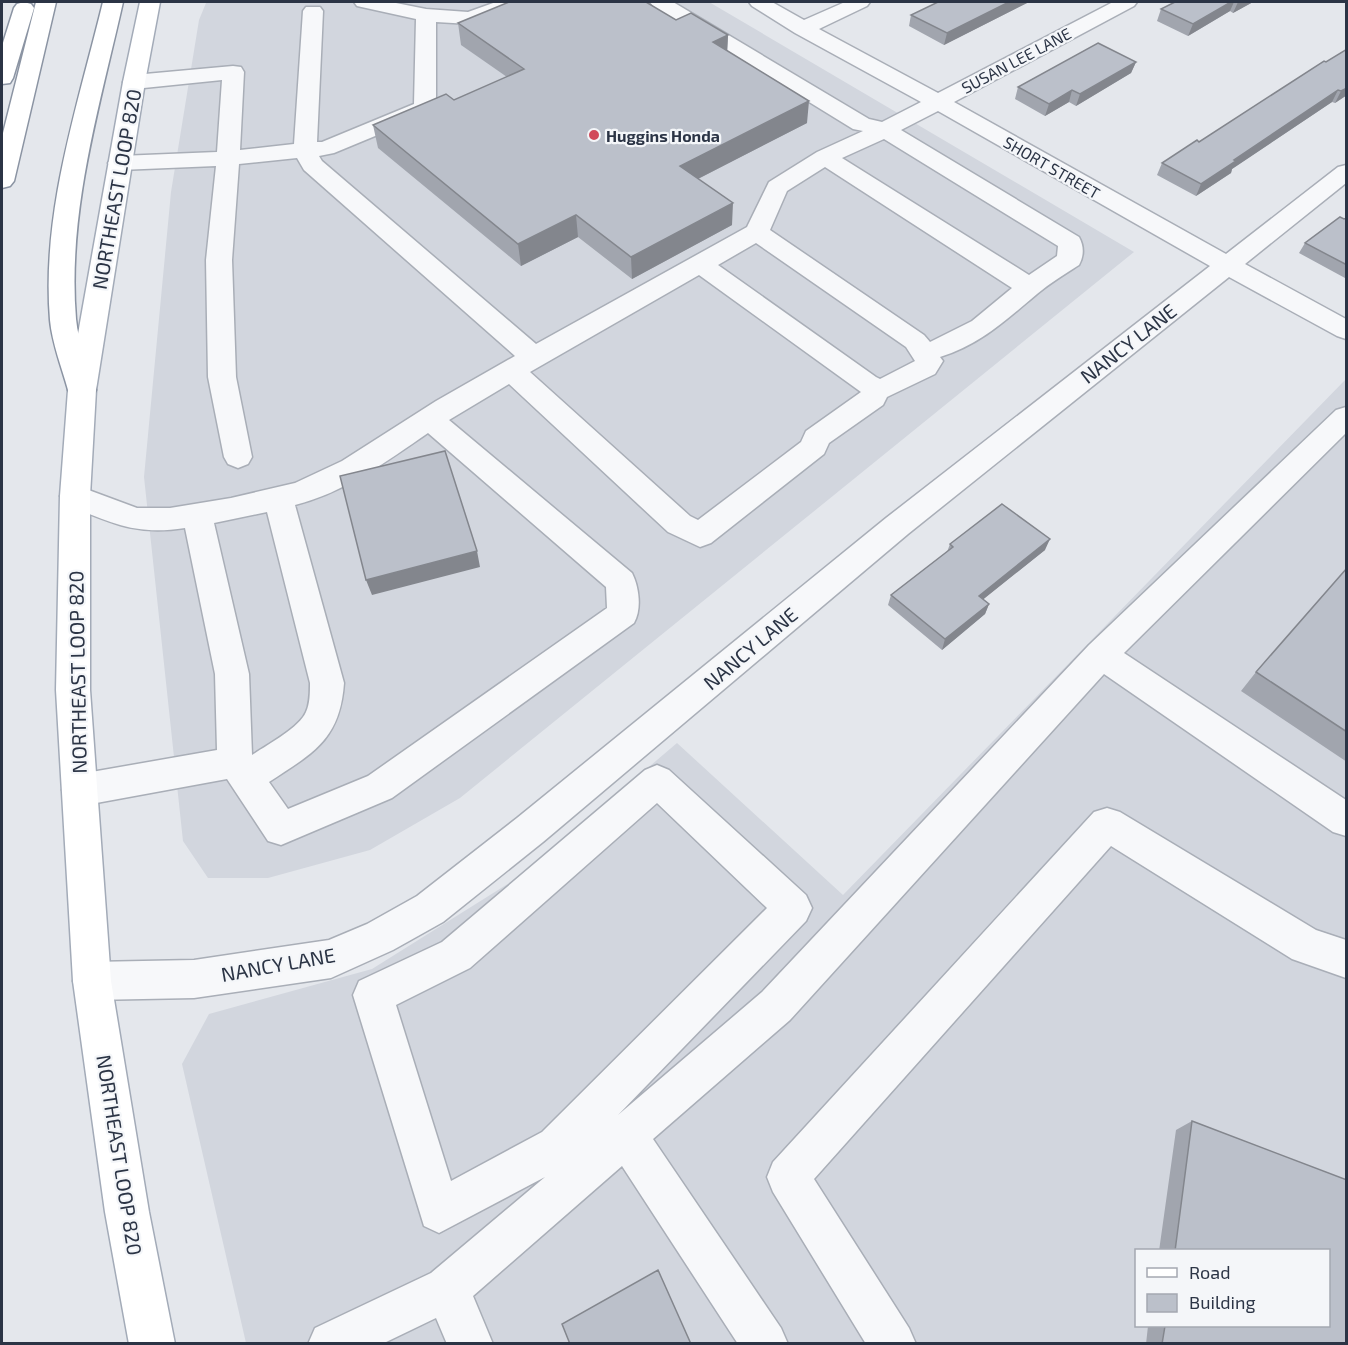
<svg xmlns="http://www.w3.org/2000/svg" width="1348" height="1345" font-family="'Exo 2',sans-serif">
  <rect width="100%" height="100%" fill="#e4e7ec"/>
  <path fill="#d2d6de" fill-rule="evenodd" d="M210 2H709L1134 252 460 798 370 850 268 878H208L183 841 144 477 171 192 199 20 206 3Z
    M1346 379V1343H246L182 1064 209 1014 372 969 522 875 677 743 843 895ZM1136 1250H1328V1326H1136Z"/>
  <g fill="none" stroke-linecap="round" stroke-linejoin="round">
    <g stroke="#a9aeb7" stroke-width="3">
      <path id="minor" d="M354 2H391L426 9 468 12 496 2H523L520 6 470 24 436 22V107L433 112 334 153 319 156 322 161 536 344 747 227 769 182 817 152 863 131 853 129 653 6 650 2H673L869 119 882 122 921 102 795 33 752 6 749 2H772L804 20 845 2H870L867 6 819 29 938 93 1113 2H1137L1134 6 954 102 1226 254 1338 167 1346 165V183L1245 264 1346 319V339L1337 336 1229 277 908 534 543 842 443 922 393 950 331 978 194 998 92 1000 78 995 73 981 78 967 92 962 194 960 329 940 367 924 417 896 517 818 886 518 1210 266 938 111 901 130 1079 237C1084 246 1084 256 1079 265 1065 274 1050 283 1037 294 1006 320 980 345 940 357L943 361 935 374 887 397 883 405 829 443 824 454 711 543 700 547 668 532 509 384 449 420 632 573C639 587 642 609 634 623L392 798 281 845 268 841 227 779 80 806 68 801 62 790 68 779 80 774 217 750 215 674 185 528C134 536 110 522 65 504L60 496 65 488 75 485 137 508H170L231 498 295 483 342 461 436 401 515 356 304 170 297 158 239 164 232 260 236 377 252 457 248 464 238 468 228 464 224 457 208 377 206 260 216 166 120 170 112 168 108 163 112 158 120 156 217 152 222 80 134 89 126 87 123 82 126 77 134 75 233 66 241 67 244 72 240 150 294 144 303 11 306 7H320L323 11 317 142H322L414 104 416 19 357 6ZM884 139 1058 246 1057 256 1029 275 842 158ZM825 167 1012 288 972 321 930 342 924 335 770 230 787 191ZM756 243 906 347 915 361 880 379 876 377 718 265ZM699 275 861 392 806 431 801 442 698 520 690 516 530 372ZM428 433 606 587 607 608 368 776 288 809 269 782C313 753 340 740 344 683L295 505C344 493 387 461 428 433ZM267 512 310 683C310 692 310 704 306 712 299 728 267 745 252 755L249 674 214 523Z
        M1346 407V433L1124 653 1346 800V836L1333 832 1104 674 790 1020 653 1139 781 1328 788 1344H738L622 1166 473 1296 493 1344H447L436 1318 382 1344H308L315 1328 431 1273 545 1177 439 1233 424 1226 353 995 359 981 442 942 645 770 657 765 669 770 806 895 812 908 806 921 618 1115 762 992 1089 645 1336 410ZM657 803 767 908 542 1132 451 1181 396 1005 470 968Z
        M1107 808 1120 812 1316 930 1346 940V978L1292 959 1111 846 814 1179 909 1328 916 1344H866L773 1192 767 1177 773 1162 1094 812Z"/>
    </g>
    <g stroke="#a3abb8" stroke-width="3">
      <path id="major" d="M140 2H160L145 82 96 390 90 496V690L111 981 149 1212 175 1344H129L105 1212 73 981 56 690 60 496 68 390 123 82Z"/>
    </g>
    <g stroke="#8b94a3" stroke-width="3">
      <path id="highway" d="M24 2 31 4 34 8 13 78 10 83 2 84V46L14 8 17 4Z
        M36 2H56L14 181 10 186 2 188V137Z
        M103 2H123C100 105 67 212 76 319 78 342 89 368 96 390L92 397 82 400 72 397 68 390C62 368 52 343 50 320 41 212 78 105 103 2Z"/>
    </g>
    <use href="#minor" fill="#f7f8fa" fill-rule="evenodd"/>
    <use href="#major" fill="#fff" fill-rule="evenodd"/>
    <use href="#highway" fill="#fff" fill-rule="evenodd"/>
  </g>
  <path fill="#a1a5ae" d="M1029 2 944 45 909 26 911 15Z
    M1175 2H1253L1233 13 1230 11 1188 36 1157 21 1161 9Z
    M458 23 728 35 727 50 807 123 698 179 732 225 632 279 578 237 521 266 378 148 373 125 454 100 507 77 461 45Z
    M1347 49V95L1335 103 1332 102 1232 169 1231 173 1196 196 1157 175 1162 163 1199 142Z
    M1136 62 1131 73 1076 106 1069 102 1045 116 1015 99 1018 87Z
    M1347 218V277L1345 278 1299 253 1305 243Z
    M950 544 1045 550 983 599 989 604 985 614 942 650 888 605 891 595 947 552Z
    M1347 568V762L1241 691 1256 672Z
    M1192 1121 1347 1180V1344H1146L1148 1326H1329V1251H1159L1176 1130Z"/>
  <path fill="#83868d" d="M1009 2H1029L944 45 947 33Z
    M1231 2H1234L1230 11 1188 36 1193 24Z
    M1238 2H1253L1233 13Z
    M728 35 727 57 713 42Z
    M1136 62 1131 73 1076 106 1080 94Z
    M1347 88V95L1335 103 1341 91Z
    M1072 90 1069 102 1045 116 1049 104Z
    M1338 90 1332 102 1232 169 1231 173 1196 196 1201 184 1234 160Z
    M809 101 807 123 680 188V166Z
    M733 203 732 225 632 279 631 257Z
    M576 215 578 237 521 266 518 244Z
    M1050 539 1045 550 975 606 979 596Z
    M477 551 480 567 372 595 366 580Z
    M989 604 985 614 942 650 945 639Z"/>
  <path fill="#bbc0ca" stroke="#83868d" stroke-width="1.5" d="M509 2H646L676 20 691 13 728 35 713 42 809 101 680 166 733 203 631 257 576 215 518 244 373 125 446 94 454 100 524 69 458 23Z
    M938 2H1009L947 33 911 15Z
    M1175 2H1231L1193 24 1161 9Z
    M1098 43 1136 62 1080 94 1072 90 1049 104 1018 87Z
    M1347 49V88L1341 91 1338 90 1234 160 1236 161 1201 184 1162 163 1197 140 1199 142 1324 61 1326 62Z
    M1340 217 1344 219 1347 218V265L1305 243Z
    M445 451 477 551 366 580 340 476Z
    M1002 504 1050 539 979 596 989 604 945 639 891 595 953 547 950 544Z
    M1347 568V732L1256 672Z
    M1192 1121 1347 1180V1344H1162L1165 1326H1329V1251H1175Z
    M658 1270 691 1344H570L562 1324Z"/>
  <circle fill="#d1495b" stroke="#f4f6f9" stroke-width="2" cx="594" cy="135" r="6"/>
  <g text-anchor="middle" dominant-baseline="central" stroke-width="4.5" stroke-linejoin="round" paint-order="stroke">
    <g font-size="16" fill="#2b3445" stroke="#f4f6f9">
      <text transform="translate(1016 60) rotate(-28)">SUSAN LEE LANE</text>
      <text transform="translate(1052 167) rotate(30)">SHORT STREET</text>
    </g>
    <g font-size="16" font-weight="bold" fill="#2b3445" stroke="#f4f6f9" text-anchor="start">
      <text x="606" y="135">Huggins Honda</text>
    </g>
    <g font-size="20" fill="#2b3445" stroke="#f4f6f9">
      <text transform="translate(116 189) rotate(-80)">NORTHEAST LOOP 820</text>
      <text transform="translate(1128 343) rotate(-38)">NANCY LANE</text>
      <text transform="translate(750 648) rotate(-40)">NANCY LANE</text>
      <text transform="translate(77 672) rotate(-91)">NORTHEAST LOOP 820</text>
      <text transform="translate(278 964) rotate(-10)">NANCY LANE</text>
      <text transform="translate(120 1155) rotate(81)">NORTHEAST LOOP 820</text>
    </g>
  </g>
  <rect width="1348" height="1345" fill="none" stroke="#2b3445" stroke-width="6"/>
  <rect x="1135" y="1249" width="195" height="78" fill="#f4f6f9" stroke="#a4a8b1" stroke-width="1.5"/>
  <rect x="1147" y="1268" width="30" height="9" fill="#ffffff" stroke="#a4a8b1" stroke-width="1.5"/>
  <text x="1189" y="1279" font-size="18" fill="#2b3445">Road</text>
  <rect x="1147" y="1294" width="30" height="18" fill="#bbc0ca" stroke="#a4a8b1" stroke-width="1.5"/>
  <text x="1189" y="1309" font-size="18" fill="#2b3445">Building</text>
</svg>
